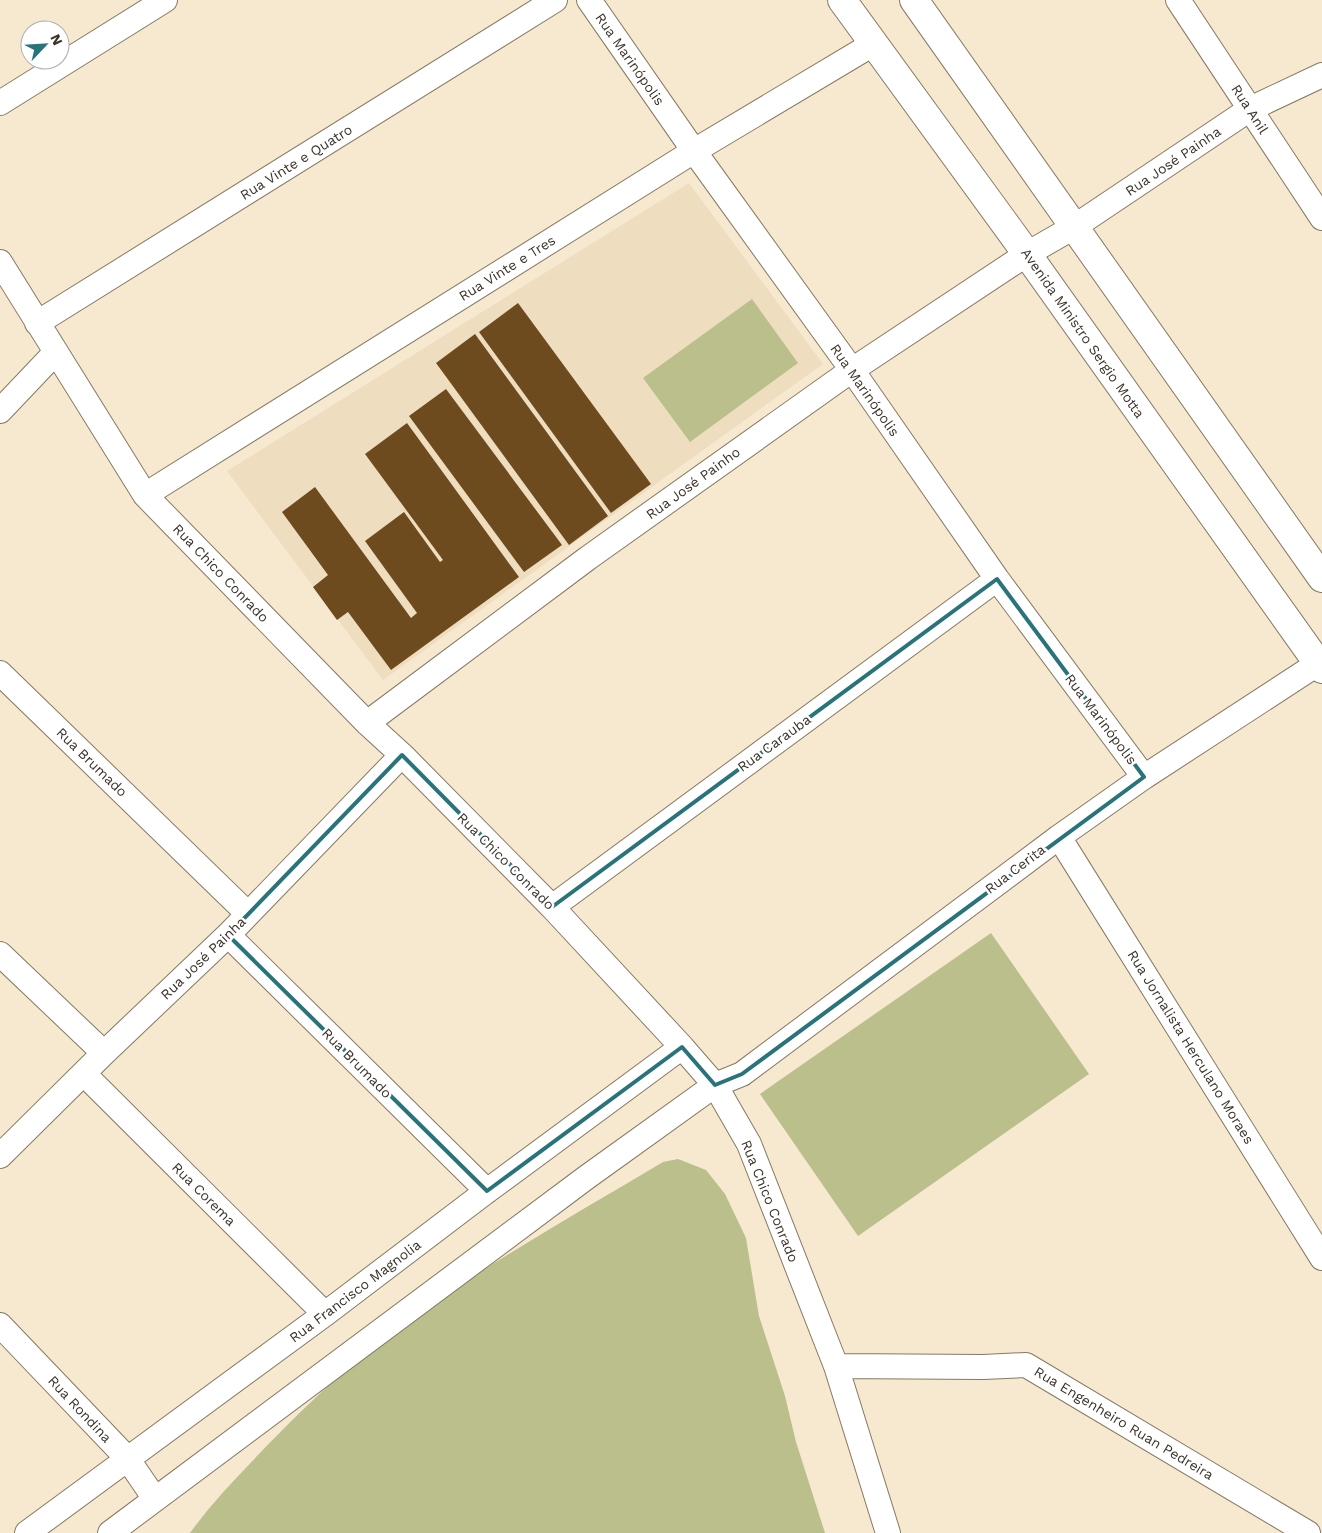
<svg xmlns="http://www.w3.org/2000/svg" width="1322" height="1533" font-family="'Work Sans',sans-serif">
  <rect width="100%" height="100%" fill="#f7e8d0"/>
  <path fill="#eeddbe" d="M689 183 823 364 383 680 227 471Z"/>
  <path fill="#babf8c" d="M752 299 798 363 690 442 643 378Z
    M991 933 1089 1074 858 1236 760 1094Z
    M678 1159 706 1170 725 1194 746 1238 759 1316 785 1396 796 1442 825 1533H190C211 1504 235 1479 260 1453 311 1400 366 1348 427 1307 503 1255 584 1209 663 1162Z"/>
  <path fill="#6e4b1e" d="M518 303 651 484 611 513 479 332Z
    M475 334 608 516 569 545 436 363Z
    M446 389 562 545 524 572 409 416Z
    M407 423 519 577 391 670 348 612 337 620 313 587 328 575 282 512 315 487 411 618 417 613 365 541 404 512 440 562 443 560 365 454Z"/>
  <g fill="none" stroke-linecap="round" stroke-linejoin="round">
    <g stroke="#867963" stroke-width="26">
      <path id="street" d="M589 0 694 151 852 370 997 579 1144 777
        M1178 0 1322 218
        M0 103 165 0
        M0 262 145 495 367 723 402 755 552 907 682 1047 715 1085 749 1144 836 1366 888 1533
        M37 323 555 0
        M0 411 55 353
        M145 495 694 151 873 44
        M0 673 248 914
        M367 723 588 558 852 370 1027 254 1074 227 1250 109 1322 75
        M1059 837 1322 1258
        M552 907 997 579
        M228 935 487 1191
        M0 954 104 1053
        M84 1074 325 1314
        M0 1156 104 1053 228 935 402 755
        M0 1325 127 1458 155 1499
        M836 1366 983 1367 1026 1365 1308 1533
        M27 1533 325 1314 487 1191 682 1047
        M110 1533 587 1177 715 1085 742 1074 1059 837 1144 777 1322 661"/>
    </g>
    <g stroke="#867963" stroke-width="30">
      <path id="secondary" d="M842 0 1027 254 1322 669
        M914 0 1322 578"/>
    </g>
    <use href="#street" stroke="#fff" stroke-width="24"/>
    <use href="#secondary" stroke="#fff" stroke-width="28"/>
  </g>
  <path fill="none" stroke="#29737a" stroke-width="4" stroke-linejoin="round" d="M997 579 1144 777 742 1074 715 1085 682 1047 487 1191 228 935 402 755 552 907Z"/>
  <g text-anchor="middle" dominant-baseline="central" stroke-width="5" stroke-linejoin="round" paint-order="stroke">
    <g font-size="14" fill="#39332a" stroke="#fff">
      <text transform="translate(630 59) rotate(55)">Rua Marinópolis</text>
      <text transform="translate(1250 109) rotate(57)">Rua Anil</text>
      <text transform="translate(1173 161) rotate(-34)">Rua José Painha</text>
      <text transform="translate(296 162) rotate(-32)">Rua Vinte e Quatro</text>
      <text transform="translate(507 268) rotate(-32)">Rua Vinte e Tres</text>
      <text transform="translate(1083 333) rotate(55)">Avenida Ministro Sergio Motta</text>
      <text transform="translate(865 390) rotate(55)">Rua Marinópolis</text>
      <text transform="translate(693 483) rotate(-36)">Rua José Painho</text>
      <text transform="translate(221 573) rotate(46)">Rua Chico Conrado</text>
      <text transform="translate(1101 719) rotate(53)">Rua Marinópolis</text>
      <text transform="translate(774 743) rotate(-36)">Rua Carauba</text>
      <text transform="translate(92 762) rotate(44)">Rua Brumado</text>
      <text transform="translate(506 861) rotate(45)">Rua Chico Conrado</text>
      <text transform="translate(1015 869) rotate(-37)">Rua Cerita</text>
      <text transform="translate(203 958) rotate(-44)">Rua José Painha</text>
      <text transform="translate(1191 1047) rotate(58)">Rua Jornalista Herculano Moraes</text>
      <text transform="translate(357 1063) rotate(45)">Rua Brumado</text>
      <text transform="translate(204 1194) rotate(45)">Rua Corema</text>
      <text transform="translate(770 1201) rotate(68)">Rua Chico Conrado</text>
      <text transform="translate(355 1291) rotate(-37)">Rua Francisco Magnolia</text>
      <text transform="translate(80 1409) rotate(47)">Rua Rondina</text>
      <text transform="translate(1124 1423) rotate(31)">Rua Engenheiro Ruan Pedreira</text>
    </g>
  </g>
  <g transform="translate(45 45) rotate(65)"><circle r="24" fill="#ffffff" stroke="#b0adaa"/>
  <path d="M0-4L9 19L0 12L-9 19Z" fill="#29737a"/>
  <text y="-8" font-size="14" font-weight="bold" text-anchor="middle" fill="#39332a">N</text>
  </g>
</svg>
